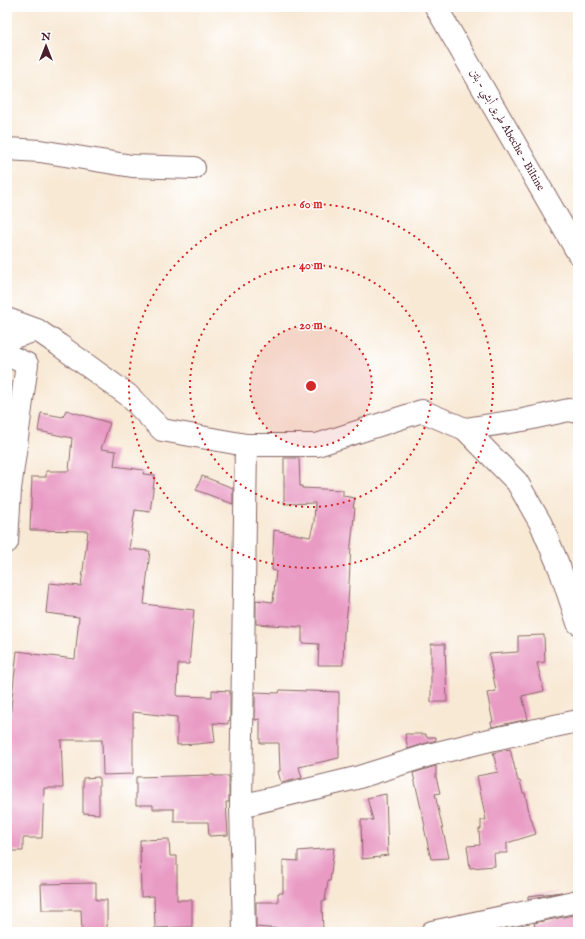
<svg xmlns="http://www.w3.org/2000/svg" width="585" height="939" font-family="'IM FELL English',Amiri,serif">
  <rect width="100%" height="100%" fill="#fff"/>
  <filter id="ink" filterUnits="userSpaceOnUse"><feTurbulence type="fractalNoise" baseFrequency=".025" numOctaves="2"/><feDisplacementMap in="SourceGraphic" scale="8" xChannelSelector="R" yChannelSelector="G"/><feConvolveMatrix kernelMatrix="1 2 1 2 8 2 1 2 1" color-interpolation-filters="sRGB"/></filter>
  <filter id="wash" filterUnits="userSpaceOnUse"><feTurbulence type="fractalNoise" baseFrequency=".012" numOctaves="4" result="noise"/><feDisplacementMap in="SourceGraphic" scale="16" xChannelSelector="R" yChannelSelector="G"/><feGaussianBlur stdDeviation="0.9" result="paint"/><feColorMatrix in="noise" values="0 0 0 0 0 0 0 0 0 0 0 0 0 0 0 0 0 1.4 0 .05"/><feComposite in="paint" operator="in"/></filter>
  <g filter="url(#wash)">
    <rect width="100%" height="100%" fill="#f8e9d5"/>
    <g id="blocks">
      <path fill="#e99bc4" d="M66 410 110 423 101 449 116 451 114 466 144 470 143 474 155 475 150 512 135 510 129 549 150 551 144 604 194 610 189 664H178L177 696 212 697V690L230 691V720L228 721V724L213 723 215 742 197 744 177 745V717L133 712V774L103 775 102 740H61L63 788H44L42 838H23V851H7V758L8 717H10L17 651 33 653V654L75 659 79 617 46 613 49 583 81 586 88 531 30 530 32 477H46V471H69L72 438 38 431 41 413 63 417Z
        M284 458H299L300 486H302V488L343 490V496L355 498 353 508H355L351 545 348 603 345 631H344L343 665H318L319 644 302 643V627L256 624V600L273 602 276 571 272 570 274 530 310 537 314 522 315 503 284 504Z
        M202 476 233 488V504L196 490Z
        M544 635 545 662 537 663 544 691 522 696 528 719 492 727 491 722H493L487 693 496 691 489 654 518 652V636Z
        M431 644H445L447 702H431Z
        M280 690 339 692V758L299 767 302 778 281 783 278 771H280L279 743H260V719L255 720V692L279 693Z
        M405 734H426V737H436V740L408 749Z
        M510 749 518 781H520L523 793H525L529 812 536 834 507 843V853H494L495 866 470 868 467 846 480 845 479 829H481V820H486L477 776 498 772 493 753Z
        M436 766V777L440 793 435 794 449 858 431 859 424 827 425 826 413 773Z
        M214 775V776H229V802H226L228 835 209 836 208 822H174V809H153V805H136V777Z
        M99 777V814L83 813V778Z
        M386 794 388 855 380 856V857L362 859 361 820H373L367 798Z
        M169 839 170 856H177V900H192V927L155 928 154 896 141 897 140 840Z
        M334 848 330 881H328L325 901H322L323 932H280V929L256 927V902H278V893H283V860L298 861V851Z
        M96 883V900H107V931L82 932 81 910H42L41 884Z
        M562 892 528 899V896Z
        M578 914V932H536L534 923Z"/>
    </g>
  </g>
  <g filter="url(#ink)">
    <use href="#blocks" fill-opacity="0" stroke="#876666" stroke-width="1"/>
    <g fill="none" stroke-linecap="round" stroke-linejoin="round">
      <g stroke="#876666" stroke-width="24">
        <path id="minor" d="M7 149 40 151 132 166 194 168
          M7 319 37 330 59 345 128 395 162 430 246 445H317L422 411 465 429 517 482 541 524 560 569 578 623
          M7 339 37 330
          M7 355 27 364 10 489 7 542
          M465 429 523 420 569 410 578 412
          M241 806 356 778 429 755 494 739 578 721
          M244 932 241 806 246 445
          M432 932 578 901"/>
      </g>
      <g stroke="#876666" stroke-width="24">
        <path id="secondary" d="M436 7 578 253"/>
      </g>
      <use href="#minor" stroke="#fff" stroke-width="22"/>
      <use href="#secondary" stroke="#fff" stroke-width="22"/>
    </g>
  </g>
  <circle cx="311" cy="386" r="61" fill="#d62828" fill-opacity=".12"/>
  <g fill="none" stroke="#d62828" stroke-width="2" stroke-dasharray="2 4">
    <circle cx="311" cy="386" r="61"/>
    <circle cx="311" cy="386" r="121"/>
    <circle cx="311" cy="386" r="182"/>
  </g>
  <g text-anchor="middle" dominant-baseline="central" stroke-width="3" stroke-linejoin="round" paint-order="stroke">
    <g font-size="11" fill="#4a1f2b" stroke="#fff">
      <text transform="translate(507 130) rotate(60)">طريق أبشي - بلتن Abeche - Biltine</text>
    </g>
  </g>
  <circle cx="311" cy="386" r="6" fill="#d62828" stroke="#fff" stroke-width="2"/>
  <g font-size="12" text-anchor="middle" font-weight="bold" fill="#d62828" stroke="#fff" stroke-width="3" stroke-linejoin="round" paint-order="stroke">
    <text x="311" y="208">60 m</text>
    <text x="311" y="269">40 m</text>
    <text x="311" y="329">20 m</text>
  </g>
  <rect width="585" height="939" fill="none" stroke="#fff" stroke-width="24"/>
  <g transform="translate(46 46)" stroke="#ffffff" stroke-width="3" paint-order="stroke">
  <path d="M0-3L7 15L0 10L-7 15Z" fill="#4a1f2b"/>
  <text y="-6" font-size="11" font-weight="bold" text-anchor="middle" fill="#4a1f2b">N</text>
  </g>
</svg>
